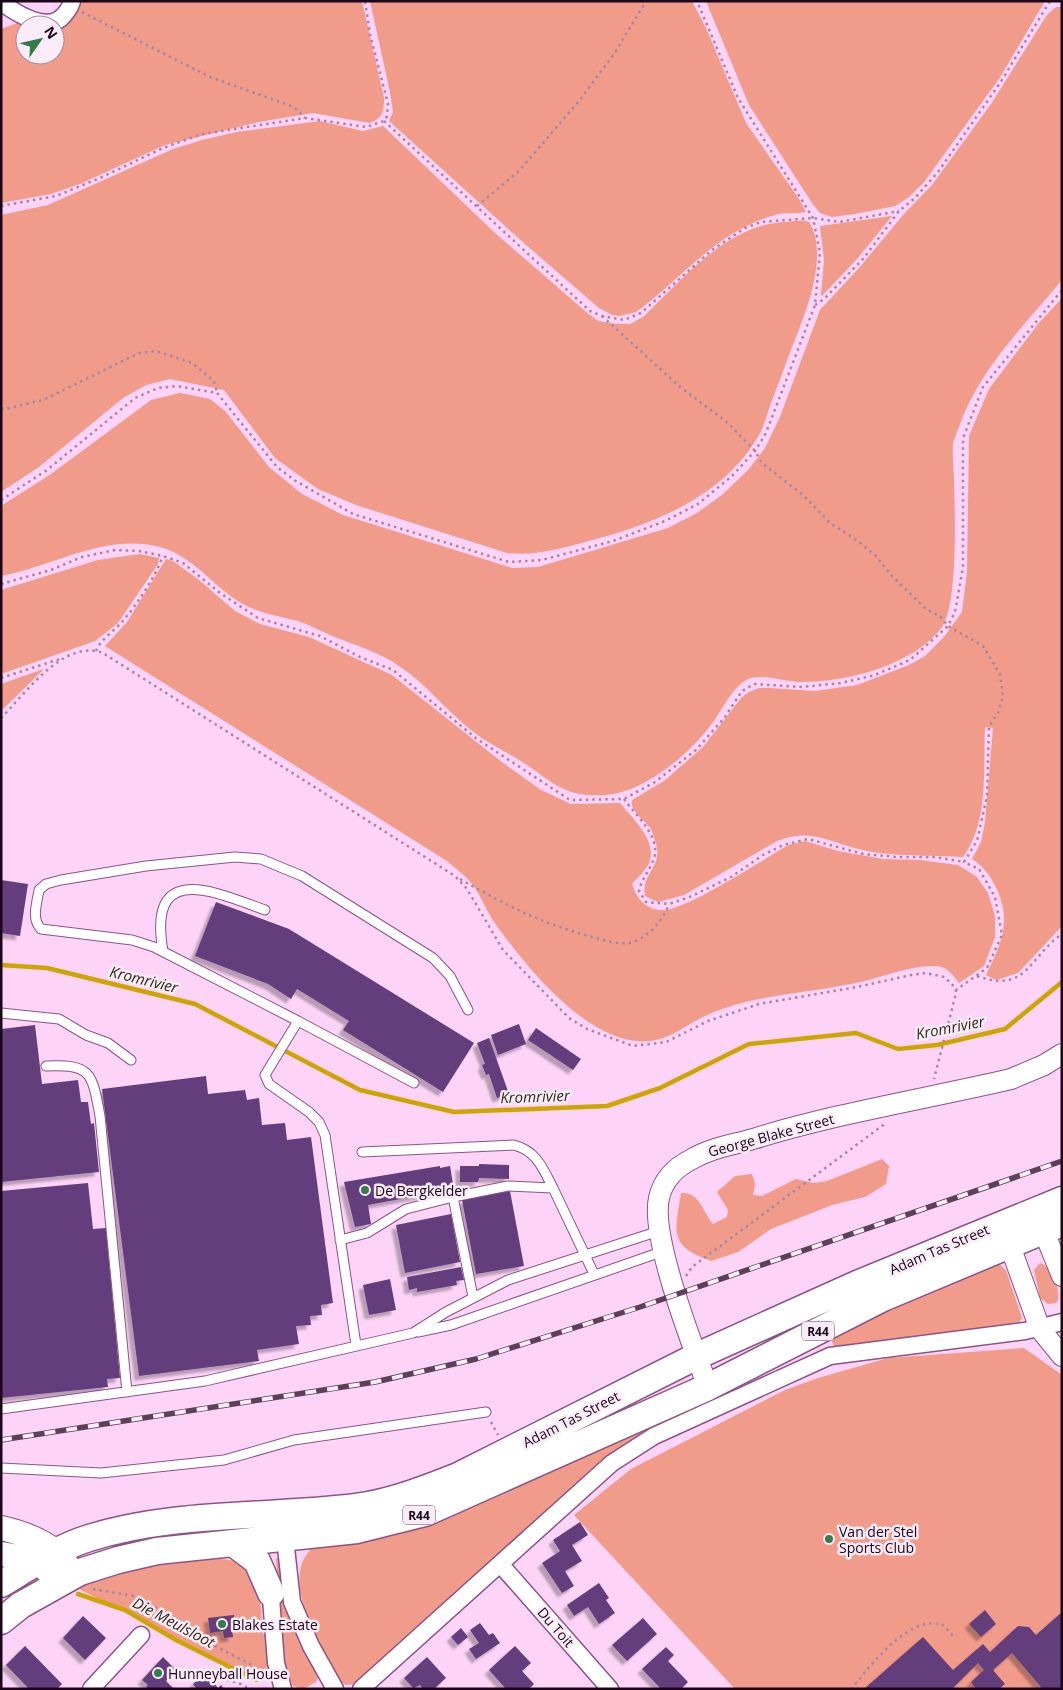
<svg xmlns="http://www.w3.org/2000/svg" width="1063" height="1690" font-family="'Open Sans',sans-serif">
  <defs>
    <filter id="shadow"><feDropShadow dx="-4.5" dy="4.5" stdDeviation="1" flood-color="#0004"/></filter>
  </defs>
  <rect width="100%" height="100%" fill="#fdd4f7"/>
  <path fill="#f19b8b" d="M78 1H362L384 98C384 111 383 118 370 123L313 113 259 122 165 145 80 184 51 194 1 203V29L20 22 25 25V55H55V29Z
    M370 1H692L706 28 746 123 799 199 806 212C796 214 785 212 775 215 715 232 684 277 636 312L620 316 612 315 599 308 525 244 389 121 393 112 390 92Z
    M706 1H1045L999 79 924 182 909 197 895 206 855 214 832 217 820 213 812 203 749 105Z
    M1056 7H1062V280C1024 326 981 367 960 424 958 430 954 438 953 444 952 456 954 469 954 481 955 512 958 604 942 627 914 665 847 682 802 682 786 682 766 674 751 678 734 683 723 709 713 722 691 753 645 792 606 795 564 798 553 782 521 761 506 752 490 744 476 734 449 714 428 685 399 666 379 652 355 645 332 636 321 631 310 625 298 621 279 616 261 614 243 604 206 583 192 549 144 544 94 539 49 567 1 576V506L51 474 151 400 180 393 210 399 225 411 269 467 302 494 343 515 512 568 538 567 668 528 697 513 722 495 749 469 765 448 780 417 820 310 859 268 904 214 932 185 991 104 1047 15Z
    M320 121 363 131 383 126 494 232 585 311 598 321 617 324H630L643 317C683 279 727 224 786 222 794 221 802 219 809 222 828 251 809 304 798 332 788 356 780 380 771 403 767 414 764 426 759 435 723 498 651 525 585 542 559 549 534 556 507 553L356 505 318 489 275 458 224 390 170 379 146 385 123 398 39 467 1 492V215L48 205 173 149 202 140 237 132Z
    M892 216 857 259 822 296 821 295 824 260 820 226Z
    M1062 298V926L1018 973 996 980 986 975C994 958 1003 942 1004 923 1006 901 991 870 972 859L981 842 985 822 993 728 985 727C983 770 989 822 963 857 932 855 892 857 863 850 830 843 812 827 777 841L684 895 658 902 645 896C641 873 663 867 656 844 655 840 653 834 651 829 645 820 630 812 632 800L664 781 703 747 742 697 749 692 759 688H770L815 691 857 685 909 665 925 656 944 637 962 612 967 572 969 436 989 389 1038 324Z
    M140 554 159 558 158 564 118 623 95 641 1 674V590L98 560Z
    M166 559 173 561 199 580 235 611 260 624 309 637 392 675 503 763 541 790 571 804 620 803C633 819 660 843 648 865 644 872 637 878 632 884 637 900 647 911 665 910 689 908 763 860 788 845L805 841 838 851 883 859 920 860 958 865 977 877 988 893 995 916V937L984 966 959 983C953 975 946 966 936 966 907 965 879 979 851 984 801 994 749 995 703 1017 684 1026 670 1040 648 1041 590 1046 528 969 497 926 487 913 482 897 472 884 465 875 455 868 447 861L105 646 127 622Z
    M44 669 1 711V684Z
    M882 1159 889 1166 886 1184 865 1197 832 1205 771 1229 738 1252 711 1261C668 1246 675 1232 681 1193 700 1192 703 1212 713 1224L727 1217 728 1210 717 1192 735 1176 752 1174 755 1184 753 1195 762 1196 796 1179 814 1183 827 1181Z
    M998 1263 1006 1270 1022 1318 1018 1325 834 1347 831 1339 880 1311Z
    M1040 1263C1052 1266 1060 1288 1058 1300L1056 1303 1048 1304 1040 1298 1034 1270Z
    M1024 1348 1062 1375V1689H735L574 1515 631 1469 785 1390 818 1378 888 1358Z
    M643 1425 646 1432 609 1456 588 1472 540 1519 356 1684 346 1685 341 1682C324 1652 278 1582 311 1549Z
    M280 1555 288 1611 319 1674 316 1682 303 1689 293 1686 284 1668 276 1559Z
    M216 1558 243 1562 260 1597 263 1634 267 1635 270 1674 261 1681 77 1588C125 1569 165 1562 216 1558Z"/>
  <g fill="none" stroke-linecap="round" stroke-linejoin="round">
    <path stroke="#cea500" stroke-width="4.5" d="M1 965 47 968 195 1004 360 1090 454 1112 607 1106 660 1088 749 1044 856 1033 898 1049 937 1045 1005 1029 1062 982
      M78 1594 125 1610 176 1640 256 1680"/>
  </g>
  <path fill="#633e7b" filter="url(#shadow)" d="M1 880 28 884 20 936 1 933Z
    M216 902 289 929 474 1043 443 1092 343 1030 349 1021 297 989 291 999 268 984 195 956Z
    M519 1024 526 1044 498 1055 491 1035Z
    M35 1025 42 1084 78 1080 81 1102H88L91 1124 94 1123 99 1172 1 1182V1029Z
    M536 1028 581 1059 573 1070 528 1040Z
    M489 1038 509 1094 497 1098 489 1074 486 1075 482 1065 485 1064 477 1043Z
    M206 1076 208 1094 245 1090 247 1100 259 1098 262 1125 285 1123 287 1140 311 1137 333 1303 321 1305 322 1315 310 1316 311 1325 296 1326 299 1344 257 1350 259 1361 139 1376 102 1089Z
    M479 1164 509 1165V1179L479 1178 478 1182H460V1166H479Z
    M440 1166V1168L450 1166 453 1184 421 1190 422 1195 368 1205 371 1224 355 1227 344 1182Z
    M88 1183 93 1229 106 1228 120 1378 107 1379 108 1387 1 1398V1191Z
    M510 1191 524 1266 476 1274 462 1200Z
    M451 1214 460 1262 405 1273 396 1225Z
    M461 1267 464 1280 456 1281 457 1285 417 1292V1288L409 1290 407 1277Z
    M390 1279 396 1310 369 1315 363 1285Z
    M580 1522 588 1535 572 1545 582 1561 565 1571 574 1586 562 1593 542 1563 560 1551 553 1540Z
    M599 1583 609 1598 606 1600 615 1613 599 1624 588 1607 574 1616 567 1605Z
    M985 1610 996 1624 981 1637 969 1624Z
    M1062 1612V1689H1039L1041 1687 1012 1653 993 1670 1005 1684 999 1689H976L971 1682 984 1670 978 1663 952 1689H864L923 1637 953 1670 983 1644 990 1652 1018 1626 1029 1627 1036 1635Z
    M234 1615 235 1630H232L233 1637 224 1638 223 1631 210 1633 208 1618Z
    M83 1616 106 1638 85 1660 63 1638Z
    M643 1618 657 1634 627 1661 612 1645Z
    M480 1623 489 1635 493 1633 500 1643 476 1659 469 1649 479 1643 470 1630Z
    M461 1628 468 1637 458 1645 451 1637Z
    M25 1646 62 1684 57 1689H29L6 1665Z
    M515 1646 531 1663 522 1671 534 1684 529 1689H506L489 1670Z
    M666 1647 674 1655 668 1661 688 1682 681 1689H661L642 1669Z
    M163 1657 176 1670 166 1681 174 1689H148L146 1687 148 1685 142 1680Z
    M427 1657 446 1678 434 1689H423L420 1685 412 1689 413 1688 404 1678Z
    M206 1673 218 1688 221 1685 224 1689H197L193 1684Z"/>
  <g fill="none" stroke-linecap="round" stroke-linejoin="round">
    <g stroke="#8d5286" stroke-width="11">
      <path id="service" d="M163 951C147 860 215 892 265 910
        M1 1013 59 1019 86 1035 108 1043 131 1060
        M298 1021 414 1083
        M46 1066C92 1064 92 1073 100 1116L127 1392
        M362 1152 514 1145C537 1151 543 1169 553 1188
        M453 1197 473 1297
        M340 1240 367 1233 406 1209 453 1197 508 1186 553 1188 594 1274
        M418 1332 451 1325 664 1251
        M356 1345 325 1135 319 1122 309 1112 269 1084 265 1075 298 1021 154 947 132 940 41 929C31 919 37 903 39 890L46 884 61 880 146 866 235 857 261 859 302 876 433 958 450 976 468 1010
        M1 1409 205 1381 413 1333 446 1312 508 1280 659 1231
        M1 1468 101 1473 224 1460 294 1440 486 1412"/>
    </g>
    <g stroke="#8d5286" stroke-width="19">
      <path id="minor" d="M1 2C17 14 49 34 64 15 68 10 71 7 72 1
        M284 1529 292 1602 311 1646 335 1689
        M501 1565 610 1689
        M270 1585 276 1663 283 1689
        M91 1689 141 1635
        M361 1689 612 1463 654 1436 830 1356 1025 1331 1062 1322"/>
    </g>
    <g stroke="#8d5286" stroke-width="22">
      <path id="tertiary" d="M1038 1217 1062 1276
        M1005 1232 1040 1329 1062 1356
        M708 1387C693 1347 650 1236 659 1198 663 1180 676 1167 692 1159 711 1148 732 1145 753 1139 837 1113 925 1099 1011 1079L1044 1065 1062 1054"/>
    </g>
    <g stroke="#8d5286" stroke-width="26">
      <path id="secondary" d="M1 1528C31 1535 60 1546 73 1576
        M1 1554C29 1559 43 1559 58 1584"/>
    </g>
    <g stroke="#8d5286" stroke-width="29">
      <path id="primary" d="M233 1543 257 1561 271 1593
        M1 1584C29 1567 57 1548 89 1538 175 1511 268 1518 356 1507 392 1502 425 1489 458 1476L697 1356 857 1284 1062 1200
        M1 1621 21 1605 80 1572 118 1560 157 1551 357 1530 425 1513 708 1387 883 1298 1062 1223"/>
    </g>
    <path stroke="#a886a3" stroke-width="2.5" stroke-dasharray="2.5 4" stroke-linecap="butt" d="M82 12 210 77 294 107 305 118
      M384 121 590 311 602 316 624 320 641 313 712 250 745 228 761 222 813 218 839 222 899 211
      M1 206 56 196 100 178 163 148 202 134 305 118 366 127 384 121 387 116 388 104 370 34 365 1
      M477 206 519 171 579 101 614 54 646 1
      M815 305 824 299 863 259 899 211 914 199 938 172 1000 83 1050 1
      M602 316 679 386 728 423 755 451 762 463 804 496 830 523 855 539 876 556 890 574 926 609 940 616 948 626 983 646 1000 674 1003 696 998 713 989 726 987 796 977 841 964 862 979 869 995 897 1002 935 987 968 956 990
      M1 410 43 400 139 353 156 351 192 363 214 381 217 393
      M1 500 47 470 135 398 158 388 177 386 217 393 277 467 294 480 353 514 509 562 542 560 613 541 665 521 698 504 732 476 755 451 766 433 815 305 820 252 813 218 738 98 697 1
      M1 584 51 570 82 557 115 550 139 551 163 556 183 563 220 593 258 618 320 636 360 657 393 670 477 739 570 800 624 799 655 782 696 750 725 717 742 691 754 684 802 687 841 683 875 675 910 660 948 626 955 612 963 567V438L983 387 1062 290
      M96 651C100 640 114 631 122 622 138 603 154 579 163 556
      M1 678 60 659
      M1 718C25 694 64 638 103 653L455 876 467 889 503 950 569 1018 587 1029 633 1046 666 1042 708 1021 759 1004 857 987 911 975 926 973 944 977 952 984 956 990 955 997 934 1079
      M624 799C636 816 665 840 652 863 647 874 642 879 639 891L646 902 669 904 692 896 731 877 763 855 783 845 808 839 863 854 897 857H935L964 862
      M460 879C506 905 540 923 592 937 604 940 621 946 633 942 651 935 662 921 669 904
      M977 976C1027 994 1028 958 1062 934
      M686 1276 692 1267 886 1123
      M491 1422 498 1435
      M93 1589 134 1596 184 1623 215 1646 252 1665 264 1675
      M215 1682 222 1678C231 1682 242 1682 248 1689
      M851 1689C869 1668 897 1630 926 1624 931 1623 937 1624 942 1624L954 1637"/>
    <use href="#service" stroke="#fff" stroke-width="9"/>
    <use href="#minor" stroke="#fff" stroke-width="16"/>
    <use href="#tertiary" stroke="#fff" stroke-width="20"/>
    <use href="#secondary" stroke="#fff" stroke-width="24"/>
    <use href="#primary" stroke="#fff" stroke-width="26"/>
    <g stroke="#5c4059" stroke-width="5.5">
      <path id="rail" d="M1 1440 375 1382 476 1359 640 1307 1062 1161"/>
    </g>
    <use href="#rail" stroke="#f9ebf7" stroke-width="4" stroke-dasharray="11" stroke-linecap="butt"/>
  </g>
  <g fill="#337c49" stroke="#f9ebf7" stroke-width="2">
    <circle cx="365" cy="1190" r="5"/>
    <circle cx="829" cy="1539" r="5"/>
    <circle cx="222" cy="1624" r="5"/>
    <circle cx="158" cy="1673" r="5"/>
  </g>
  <g text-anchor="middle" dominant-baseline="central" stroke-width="5" stroke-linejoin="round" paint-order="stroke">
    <g fill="#f9ebf7" stroke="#5e4a5c" stroke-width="1">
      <rect x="802" y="1321.5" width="32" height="19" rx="4"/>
      <rect x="403" y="1505.5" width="32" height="19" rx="4"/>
    </g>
    <g font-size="12" font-weight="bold" fill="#1b0519">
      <text x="818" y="1331">R44</text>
      <text x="419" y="1515">R44</text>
    </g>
    <g font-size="14" fill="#1b0519" stroke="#f9ebf7">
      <text transform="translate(771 1135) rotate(-15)">George Blake Street</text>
      <text transform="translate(939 1249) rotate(-23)">Adam Tas Street</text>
      <text transform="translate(571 1419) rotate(-27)">Adam Tas Street</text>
      <text transform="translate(556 1627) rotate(49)">Du Toit</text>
    </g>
    <g font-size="14" fill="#1b0519" stroke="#f9ebf7" text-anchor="start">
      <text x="375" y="1190">De Bergkelder</text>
      <text x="839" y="1531">Van der Stel<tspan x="839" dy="16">Sports Club</tspan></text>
      <text x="232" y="1624">Blakes Estate</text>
      <text x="168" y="1673">Hunneyball House</text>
    </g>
    <g font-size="15" font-style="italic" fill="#312a14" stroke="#f9ebf7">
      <text transform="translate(144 979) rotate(14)">Kromrivier</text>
      <text transform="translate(950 1027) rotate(-11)">Kromrivier</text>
      <text transform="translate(535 1096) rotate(-2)">Kromrivier</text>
      <text transform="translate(174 1622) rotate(28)">Die Meulsloot</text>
    </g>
  </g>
  <rect width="1063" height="1690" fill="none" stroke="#1b0519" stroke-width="5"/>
  <g transform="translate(40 40) rotate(56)"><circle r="24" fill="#f9ebf7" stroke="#a08f9e"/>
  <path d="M0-4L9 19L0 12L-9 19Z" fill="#337c49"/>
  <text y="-8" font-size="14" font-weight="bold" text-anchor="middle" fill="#1b0519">N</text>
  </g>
</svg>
